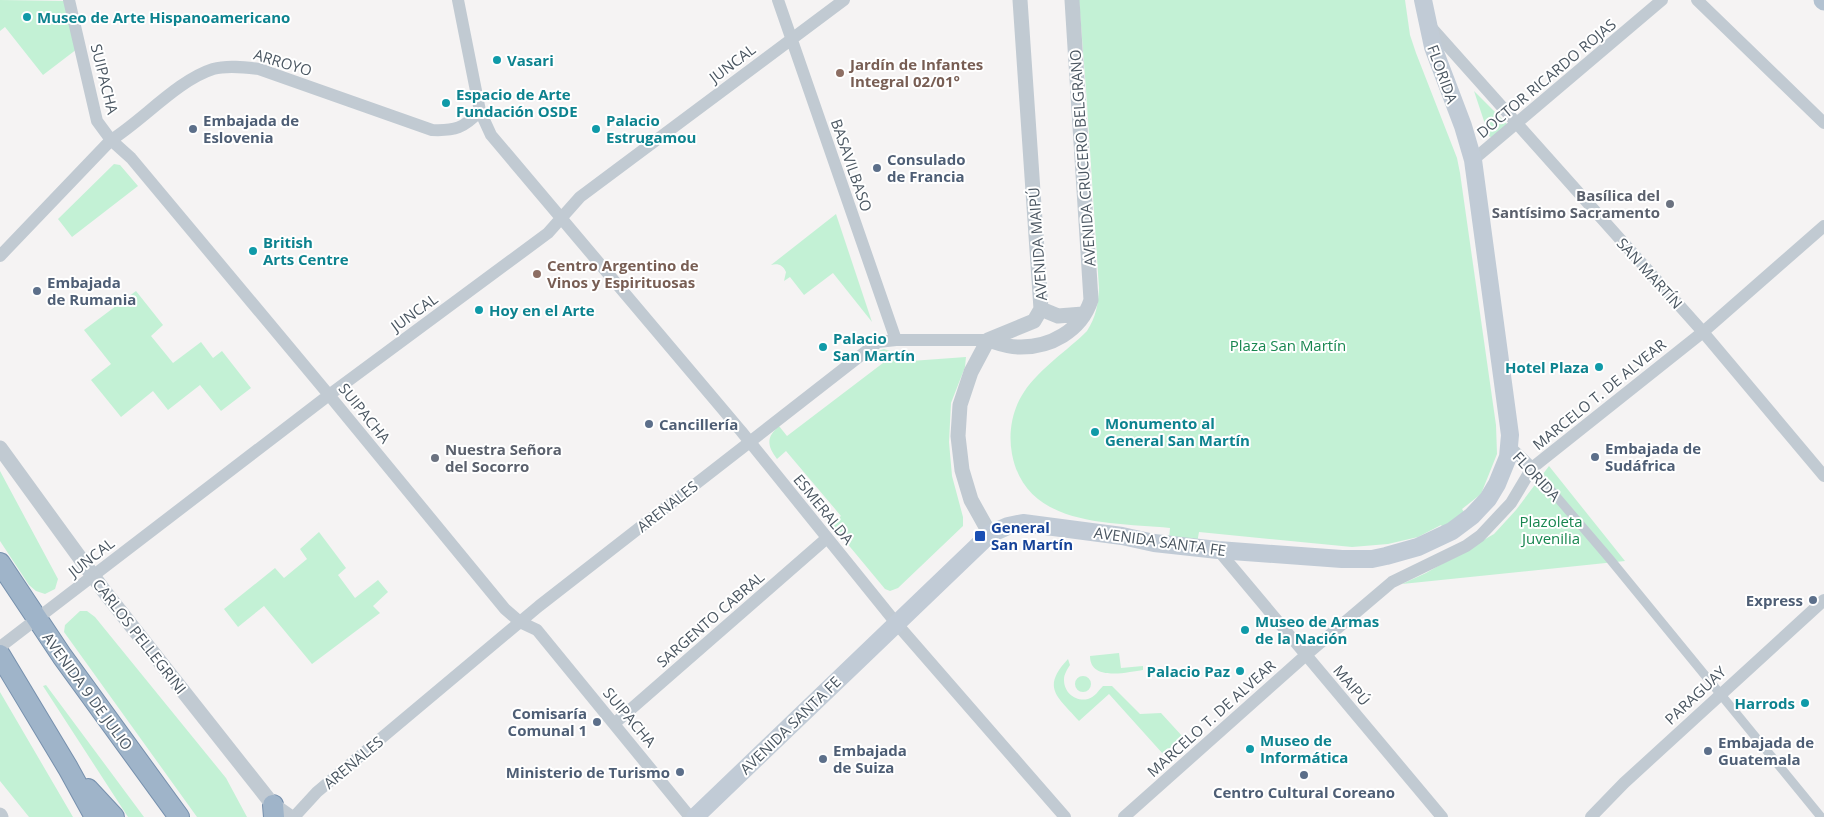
<svg xmlns="http://www.w3.org/2000/svg" width="1824" height="817" font-family="'Open Sans',sans-serif">
  <rect width="100%" height="100%" fill="#f5f3f3"/>
  <path fill="#c3f1d5" d="M0 0 65 1 77 49 43 75 5 27 0 31Z
    M1079 0H1405L1410 35 1416 53 1457 158 1460 173 1496 425 1497 454 1481 494 1462 509 1466 515 1446 531 1441 525 1418 537 1388 544 1352 547 1199 532 1197 543 1169 539 1170 528C1112 522 1026 528 1012 454 1008 433 1012 410 1024 392 1040 368 1067 351 1087 331 1096 317 1098 305 1099 288L1086 89Z
    M1474 91 1509 126 1492 138 1489 136Z
    M114 164 120 165 138 186 72 237 58 219Z
    M836 214 872 322 833 273 804 295 790 277 784 281 786 272C783 265 778 263 771 265Z
    M136 291 163 325 151 336 173 363 201 342 213 358 222 351 251 388 221 411 200 385 168 410 153 391 121 417 91 380 111 364 84 330Z
    M884 349 902 355 911 361 966 357 965 367 951 403 949 442 952 476 963 517V526L898 588 890 591 885 589 831 524 841 516 786 451 777 459C767 446 766 437 779 426L787 436 883 363 875 352Z
    M1549 466 1625 561 1402 584 1426 573 1494 534 1516 510Z
    M0 471 58 579 55 589 45 594 36 591 29 585 0 541Z
    M319 532 346 568 338 575 355 598 378 580 388 592 373 606 380 613 312 664 264 606 238 627 224 609 275 568 284 578 307 559 300 549Z
    M80 611H87L95 617 226 778 247 817H197L64 632 65 625Z
    M1119 653 1121 668 1143 666V670C1128 672 1090 682 1090 656Z
    M1068 659 1070 665C1067 670 1064 674 1064 680 1064 693 1076 702 1088 699 1095 697 1098 691 1103 686H1112L1140 714 1161 713 1183 737 1163 754 1109 694 1079 721C1057 696 1041 688 1068 659Z
    M1075 684a8 8 0 1 1 16 0a8 8 0 1 1-16 0Z
    M46 685 144 817H128L43 686Z
    M0 692 73 817H29L0 781Z"/>
  <g fill="none" stroke-linecap="round" stroke-linejoin="round">
    <g stroke="#7690ad" stroke-width="22">
      <path id="trunk" d="M0 563 62 656 179 817
        M0 655 68 768 95 817
        M88 789 114 817
        M273 805 274 817"/>
    </g>
    <path stroke="#c1cad2" stroke-width="9" d="M1532 468 1609 558 1821 817"/>
    <path stroke="#c1cad2" stroke-width="12" d="M69 0 97 121 111 140 131 158 329 395 505 609 520 622 537 630 690 817
      M458 0 480 111 491 135 741 431 896 623 1065 817
      M778 0 896 340
      M1697 0 1824 123
      M1429 25 1703 332 1824 476
      M1473 160 1662 0
      M0 256 111 140C143 120 178 80 213 69 227 65 244 67 259 69L432 130C455 131 464 128 480 111
      M1510 447 1532 468
      M1218 550 1442 817
      M0 647 329 395 548 233 580 197 844 0
      M615 723 827 538
      M294 817 317 792 539 606 878 342 896 340H988
      M1124 817 1306 655 1392 582 1466 546 1480 536 1511 503 1532 468 1703 332 1824 226
      M1591 817 1624 783 1824 600"/>
    <path stroke="#c1cad2" stroke-width="15" d="M1041 309 1058 316 1083 314
      M988 340C997 343 1008 347 1018 347 1050 348 1081 331 1091 300L1072 0
      M0 448 104 591 273 805 290 817
      M990 534 971 500 962 470 958 436 960 405 971 372 988 340 1034 321 1041 309 1020 0
      M0 815 1 817"/>
    <path stroke="#c1cbd6" stroke-width="18" d="M695 817 990 534 1008 526 1023 523 1122 536 1154 543 1218 550 1342 559H1372L1386 556 1418 547 1452 531 1472 516 1488 499 1497 484 1508 457 1510 435 1473 160 1463 126 1433 47 1423 0"/>
    <path stroke="#b3c2d1" stroke-width="19" d="M1823 0 1824 1"/>
    <use href="#trunk" stroke="#9fb4c9" stroke-width="20"/>
  </g>
  <g fill="#0f9aa8" stroke="#fff" stroke-width="2">
    <circle cx="27" cy="17" r="5"/>
    <circle cx="497" cy="60" r="5"/>
    <circle cx="446" cy="103" r="5"/>
    <circle cx="596" cy="129" r="5"/>
    <circle cx="253" cy="251" r="5"/>
    <circle cx="479" cy="310" r="5"/>
    <circle cx="823" cy="347" r="5"/>
    <circle cx="1599" cy="367" r="5"/>
    <circle cx="1095" cy="432" r="5"/>
    <circle cx="1245" cy="630" r="5"/>
    <circle cx="1240" cy="671" r="5"/>
    <circle cx="1805" cy="703" r="5"/>
    <circle cx="1250" cy="749" r="5"/>
  </g>
  <g fill="#8d6e63" stroke="#fff" stroke-width="2">
    <circle cx="840" cy="73" r="5"/>
    <circle cx="537" cy="274" r="5"/>
  </g>
  <g fill="#5c6f8a" stroke="#fff" stroke-width="2">
    <circle cx="193" cy="129" r="5"/>
    <circle cx="877" cy="168" r="5"/>
    <circle cx="37" cy="291" r="5"/>
    <circle cx="649" cy="424" r="5"/>
    <circle cx="1595" cy="457" r="5"/>
    <circle cx="1813" cy="600" r="5"/>
    <circle cx="597" cy="722" r="5"/>
    <circle cx="1708" cy="751" r="5"/>
    <circle cx="823" cy="759" r="5"/>
    <circle cx="680" cy="772" r="5"/>
    <circle cx="1304" cy="775" r="5"/>
  </g>
  <g fill="#6b7280" stroke="#fff" stroke-width="2">
    <circle cx="1670" cy="204" r="5"/>
    <circle cx="435" cy="458" r="5"/>
  </g>
  <rect fill="#1a4fb4" stroke="#fff" stroke-width="2" x="974" y="530" width="12" height="12" rx="2.5"/>
  <g text-anchor="middle" dominant-baseline="central" stroke-width="4" stroke-linejoin="round" paint-order="stroke">
    <g font-size="15" font-weight="bold" fill="#0d838f" stroke="#fff" text-anchor="start">
      <text x="37" y="17">Museo de Arte Hispanoamericano</text>
      <text x="507" y="60">Vasari</text>
      <text x="456" y="94">Espacio de Arte<tspan x="456" dy="17">Fundación OSDE</tspan></text>
      <text x="606" y="120">Palacio<tspan x="606" dy="17">Estrugamou</tspan></text>
      <text x="263" y="242">British<tspan x="263" dy="17">Arts Centre</tspan></text>
      <text x="489" y="310">Hoy en el Arte</text>
      <text x="833" y="338">Palacio<tspan x="833" dy="17">San Martín</tspan></text>
      <text x="1589" y="367" text-anchor="end">Hotel Plaza</text>
      <text x="1105" y="423">Monumento al<tspan x="1105" dy="17">General San Martín</tspan></text>
      <text x="1255" y="621">Museo de Armas<tspan x="1255" dy="17">de la Nación</tspan></text>
      <text x="1230" y="671" text-anchor="end">Palacio Paz</text>
      <text x="1795" y="703" text-anchor="end">Harrods</text>
      <text x="1260" y="740">Museo de<tspan x="1260" dy="17">Informática</tspan></text>
    </g>
    <g font-size="15" fill="#4a5661" stroke="#fff">
      <text transform="translate(283 62) rotate(17)">ARROYO</text>
      <text transform="translate(732 63) rotate(-37)">JUNCAL</text>
      <text transform="translate(1443 74) rotate(70)">FLORIDA</text>
      <text transform="translate(1546 78) rotate(-40)">DOCTOR RICARDO ROJAS</text>
      <text transform="translate(105 79) rotate(76)">SUIPACHA</text>
      <text transform="translate(1082 158) rotate(-94)">AVENIDA CRUCERO BELGRANO</text>
      <text transform="translate(852 165) rotate(71)">BASAVILBASO</text>
      <text transform="translate(1037 244) rotate(-94)">AVENIDA MAIPÚ</text>
      <text transform="translate(1650 273) rotate(48)">SAN MARTÍN</text>
      <text transform="translate(414 312) rotate(-36)">JUNCAL</text>
      <text transform="translate(1599 394) rotate(-39)">MARCELO T. DE ALVEAR</text>
      <text transform="translate(365 413) rotate(51)">SUIPACHA</text>
      <text transform="translate(1537 476) rotate(47)">FLORIDA</text>
      <text transform="translate(667 506) rotate(-38)">ARENALES</text>
      <text transform="translate(824 509) rotate(51)">ESMERALDA</text>
      <text transform="translate(1160 541) rotate(8)">AVENIDA SANTA FE</text>
      <text transform="translate(91 557) rotate(-38)">JUNCAL</text>
      <text transform="translate(710 619) rotate(-41)">SARGENTO CABRAL</text>
      <text transform="translate(140 636) rotate(52)">CARLOS PELLEGRINI</text>
      <text transform="translate(1352 685) rotate(50)">MAIPÚ</text>
      <text transform="translate(88 691) rotate(54)">AVENIDA 9 DE JULIO</text>
      <text transform="translate(1695 695) rotate(-43)">PARAGUAY</text>
      <text transform="translate(630 717) rotate(50)">SUIPACHA</text>
      <text transform="translate(1211 718) rotate(-42)">MARCELO T. DE ALVEAR</text>
      <text transform="translate(790 725) rotate(-44)">AVENIDA SANTA FE</text>
      <text transform="translate(353 762) rotate(-40)">ARENALES</text>
    </g>
    <g font-size="15" font-weight="bold" fill="#785e54" stroke="#fff" text-anchor="start">
      <text x="850" y="64">Jardín de Infantes<tspan x="850" dy="17">Integral 02/01°</tspan></text>
      <text x="547" y="265">Centro Argentino de<tspan x="547" dy="17">Vinos y Espirituosas</tspan></text>
    </g>
    <g font-size="15" font-weight="bold" fill="#4e5e75" stroke="#fff" text-anchor="start">
      <text x="203" y="120">Embajada de<tspan x="203" dy="17">Eslovenia</tspan></text>
      <text x="887" y="159">Consulado<tspan x="887" dy="17">de Francia</tspan></text>
      <text x="47" y="282">Embajada<tspan x="47" dy="17">de Rumania</tspan></text>
      <text x="659" y="424">Cancillería</text>
      <text x="1605" y="448">Embajada de<tspan x="1605" dy="17">Sudáfrica</tspan></text>
      <text x="1803" y="600" text-anchor="end">Express</text>
      <text x="587" y="713" text-anchor="end">Comisaría<tspan x="587" dy="17">Comunal 1</tspan></text>
      <text x="1718" y="742">Embajada de<tspan x="1718" dy="17">Guatemala</tspan></text>
      <text x="833" y="750">Embajada<tspan x="833" dy="17">de Suiza</tspan></text>
      <text x="670" y="772" text-anchor="end">Ministerio de Turismo</text>
      <text x="1304" y="792" text-anchor="middle">Centro Cultural Coreano</text>
    </g>
    <g font-size="15" font-weight="bold" fill="#5b616d" stroke="#fff" text-anchor="end">
      <text x="1660" y="195">Basílica del<tspan x="1660" dy="17">Santísimo Sacramento</tspan></text>
      <text x="445" y="449" text-anchor="start">Nuestra Señora<tspan x="445" dy="17">del Socorro</tspan></text>
    </g>
    <g font-size="15" fill="#17864f" stroke="#fff">
      <text x="1288" y="345">Plaza San Martín</text>
      <text x="1551" y="521">Plazoleta<tspan x="1551" dy="17">Juvenilia</tspan></text>
    </g>
    <g font-size="15" font-weight="bold" fill="#164399" stroke="#fff" text-anchor="start">
      <text x="991" y="527">General<tspan x="991" dy="17">San Martín</tspan></text>
    </g>
  </g>
</svg>
